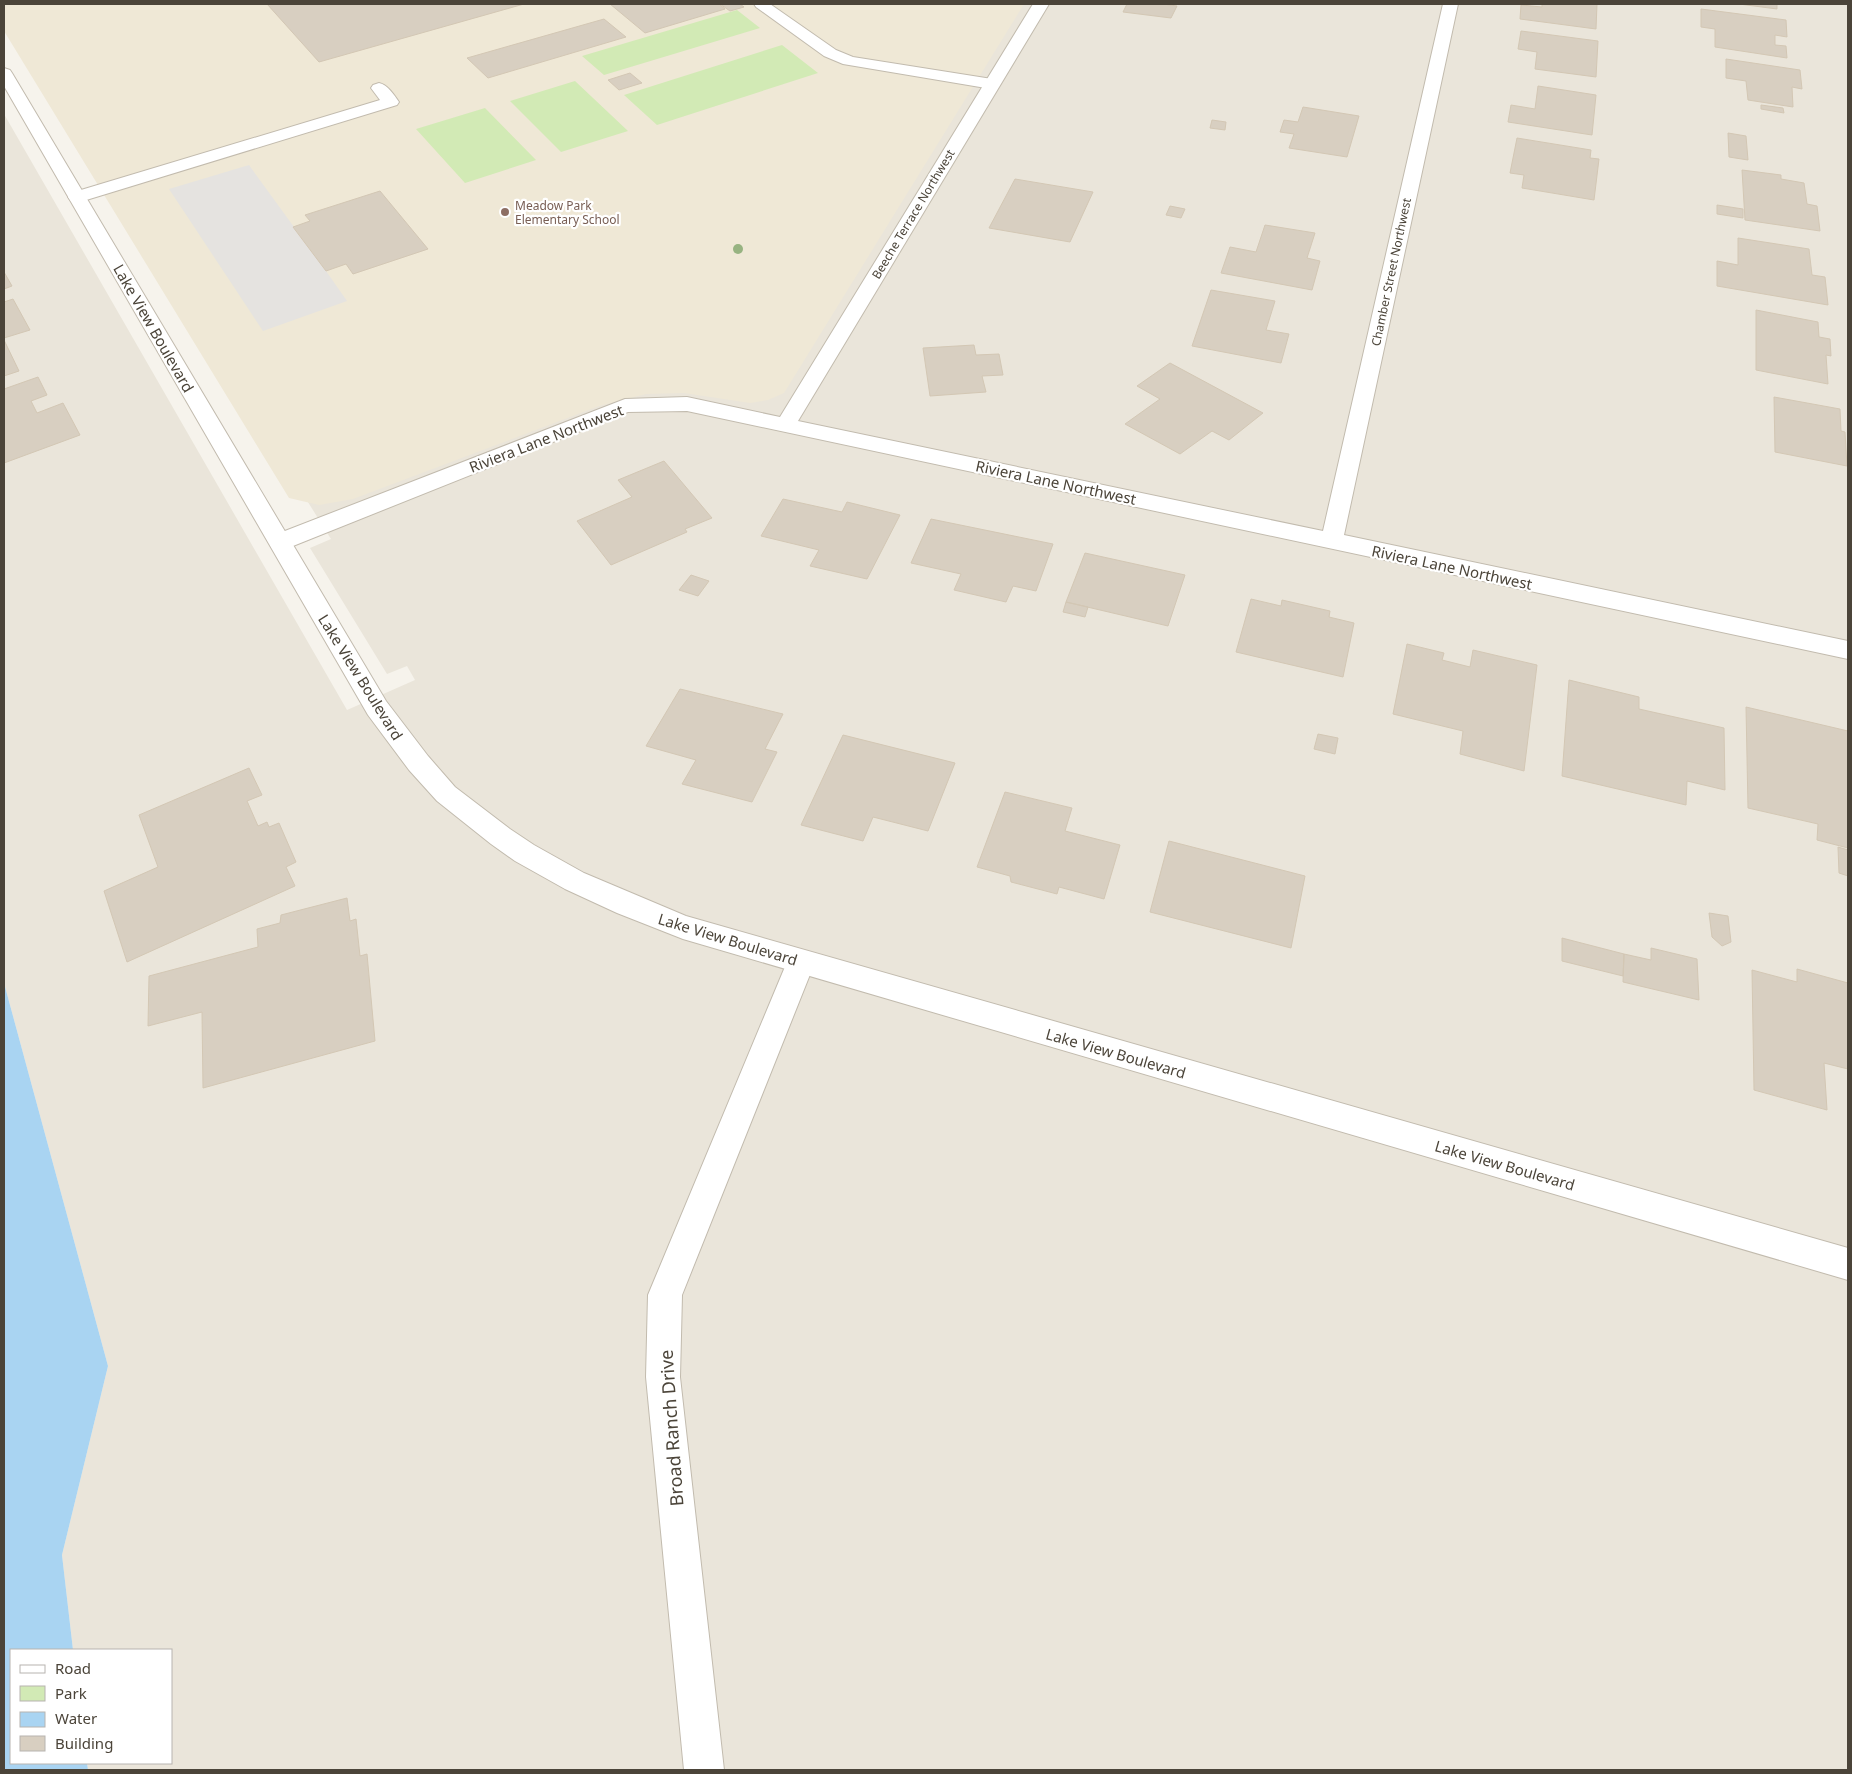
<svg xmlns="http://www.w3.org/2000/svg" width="1852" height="1774" font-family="'Noto Sans',sans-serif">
  <rect width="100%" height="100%" fill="#f6f3ec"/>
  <path fill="#eae5da" d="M4 4H1848V1770H88L87 1763H171V1650H73L62 1555 108 1366 4 983V114L347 710 415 680 407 666 387 674 310 548 331 539 4 15Z"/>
  <path fill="#efe8d6" d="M4 4H1024L784 393 768 400 750 403 684 393 646 394 599 406 353 499 319 505 289 498 4 31Z"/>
  <path fill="#d2eab5" d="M737 10 760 28 604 75 582 56Z
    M782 45 818 73 657 125 624 95Z
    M575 81 628 131 561 152 510 101Z
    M485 108 536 160 465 183 416 129Z"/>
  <path fill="#e5e3e0" d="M249 165 326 271 347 301 263 331 169 189Z"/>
  <path fill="#a9d4f2" d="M4 983 108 1366 62 1555 73 1650H11V1763H87L88 1770H4Z"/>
  <path fill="#d8cfc1" stroke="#d3c7b4" d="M267 4H524L319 62Z
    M610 4H719L725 9 645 33Z
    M720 4H740L744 7 730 11Z
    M1127 4H1163L1177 6 1171 18 1123 12Z
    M1542 4H1597L1596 29 1520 19 1521 5 1542 7Z
    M1739 4H1777V9Z
    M1701 9 1786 20 1787 37 1775 35V45L1786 46 1787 58 1715 47V29L1701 27Z
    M604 19 626 37 488 78 467 58Z
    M1521 31 1598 41 1596 77 1535 69 1537 52 1518 49Z
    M1726 59 1800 70 1802 89 1792 87 1793 107 1748 100 1746 81 1726 78Z
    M630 73 642 83 619 90 608 80Z
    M1538 86 1596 95 1592 135 1508 122 1511 105 1535 109Z
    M1761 105 1783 108 1784 113 1761 109Z
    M1303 107 1359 116 1347 157 1289 148 1294 134 1280 132 1284 120 1298 122Z
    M1212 120 1226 122 1225 130 1210 128Z
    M1728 133 1746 136 1748 160 1729 157Z
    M1517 138 1591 150 1590 158 1599 159 1594 200 1522 188 1524 175 1510 173Z
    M1742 170 1781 175V179L1804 183 1807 204 1817 206 1820 231 1745 220Z
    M1015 179 1093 192 1070 242 989 228Z
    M380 191 428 249 353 274 346 264 326 271 293 227 310 221 305 215Z
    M1717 205 1743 209V218L1717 214Z
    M1170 206 1185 209 1181 218 1166 215Z
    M1265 225 1315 233 1307 258 1320 261 1312 290 1221 273 1230 247 1256 252Z
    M1738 238 1809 249 1812 275 1825 277 1828 305 1717 286V261L1738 265Z
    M4 272 12 286 4 289Z
    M1211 290 1275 301 1266 330 1289 334 1281 363 1192 346Z
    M13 299 30 330 4 338V302Z
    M1756 310 1818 322 1819 337 1830 339 1831 356 1826 355 1828 384 1756 370Z
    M4 340 19 371 4 376Z
    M974 345 976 355 999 354 1003 375 982 376 986 392 930 396 923 348Z
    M1170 363 1263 413 1229 440 1212 431 1180 454 1125 424 1160 399 1137 386Z
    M38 377 47 395 31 401 37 413 63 403 80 435 4 463V389Z
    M1774 397 1840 409 1841 431 1845 432 1847 466 1775 452Z
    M664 461 712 518 685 529 687 532 611 565 577 521 632 497 618 480Z
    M783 499 842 512 847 502 900 515 867 579 810 566 819 550 761 536Z
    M931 519 1053 544 1036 591 1013 586 1006 602 954 590 961 574 911 563Z
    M1085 553 1185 575 1168 626 1066 602Z
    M691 575 709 581 698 596 679 590Z
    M1251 599 1281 606 1282 600 1330 611 1329 617 1354 623 1343 677 1236 652Z
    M1066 602 1088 607 1085 617 1063 612Z
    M1407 644 1444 653 1442 660 1470 667 1473 650 1537 665 1524 771 1460 754 1463 731 1393 714Z
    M1569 680 1639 697V709L1724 728 1725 790 1687 781 1686 805 1562 776Z
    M680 689 783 714 765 749 777 752 752 802 682 784 696 760 646 746Z
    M1746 707 1848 731V848L1817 840 1818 824 1748 808Z
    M1318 734 1338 738 1335 754 1314 749Z
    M843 735 955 763 928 831 873 817 863 841 801 825Z
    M249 768 262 795 247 801 258 826 267 822 269 827 279 823 296 862 286 867 295 886 127 962 104 891 158 867 139 815Z
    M1005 792 1072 808 1065 831 1120 845 1104 899 1059 887 1057 894 1011 882 1010 876 977 867Z
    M1169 841 1305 876 1291 948 1150 912Z
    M1838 847 1848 850V876L1839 873Z
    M347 898 350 921 356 919 360 956 367 954 375 1041 203 1088 202 1012 148 1026 149 976 258 947 257 929 280 923 281 915Z
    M1709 913 1728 916 1731 942 1722 946 1712 937Z
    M1562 938 1624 954 1623 976 1562 961Z
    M1651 948 1697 959 1699 1000 1623 982 1624 954 1651 960Z
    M1797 969 1848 983V1069L1824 1063 1827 1110 1754 1090 1752 970 1797 982Z"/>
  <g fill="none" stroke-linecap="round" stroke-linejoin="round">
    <g stroke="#c2bbae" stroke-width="2">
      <path id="service" d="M754 4H770L836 50 853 57 992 79 998 81 1000 84 998 87 992 89 843 64 824 56 756 7Z
        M379 83C388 85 394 95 399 102L397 105 83 201 77 202 71 201 68 197 71 193 380 100 371 88 373 85Z"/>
    </g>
    <g stroke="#c2bbae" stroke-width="2">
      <path id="minor" d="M1033 4H1049L798 421 1323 531 1443 4H1458L1344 535 1848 641V659L687 411 628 412 288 548 280 550 272 548 269 542 272 536 625 399 687 397 780 417Z
        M801 950 811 953 815 962 682 1295 680 1377 724 1770H684L646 1377 648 1295 787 962 791 953Z"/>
    </g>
    <g stroke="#c2bbae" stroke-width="2">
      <path id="tertiary" d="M4 68 10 70 12 73 386 701 428 756 455 787 510 829 534 845 584 873 686 916 1848 1248V1280L683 939 617 913 565 889 515 861 491 844 437 801 409 770 368 715 4 86Z"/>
    </g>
    <use href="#service" fill="#fff" fill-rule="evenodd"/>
    <use href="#minor" fill="#fff" fill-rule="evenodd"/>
    <use href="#tertiary" fill="#fff" fill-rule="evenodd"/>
  </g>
  <circle fill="#97b381" cx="738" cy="249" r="5"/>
  <circle fill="#8d6e63" stroke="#fff" stroke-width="2" cx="505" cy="212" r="5"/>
  <g text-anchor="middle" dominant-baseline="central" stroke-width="4.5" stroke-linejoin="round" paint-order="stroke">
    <g font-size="12" fill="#785e54" stroke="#fff" text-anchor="start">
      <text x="515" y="205">Meadow Park<tspan x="515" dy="14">Elementary School</tspan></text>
    </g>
    <g font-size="12" fill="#4b4439" stroke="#fff">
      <text transform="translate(913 214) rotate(-59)">Beeche Terrace Northwest</text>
      <text transform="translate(1391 272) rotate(-78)">Chamber Street Northwest</text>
    </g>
    <g font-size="15" fill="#4b4439" stroke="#fff">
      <text transform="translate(154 328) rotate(60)">Lake View Boulevard</text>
      <text transform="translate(546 438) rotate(-21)">Riviera Lane Northwest</text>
      <text transform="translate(1056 482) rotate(12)">Riviera Lane Northwest</text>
      <text transform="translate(1452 567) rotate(12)">Riviera Lane Northwest</text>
      <text transform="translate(361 677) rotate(58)">Lake View Boulevard</text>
      <text transform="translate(728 939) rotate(17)">Lake View Boulevard</text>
      <text transform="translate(1116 1053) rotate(16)">Lake View Boulevard</text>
      <text transform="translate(1505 1165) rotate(16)">Lake View Boulevard</text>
    </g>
    <g font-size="18" fill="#4b4439" stroke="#fff">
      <text transform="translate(671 1428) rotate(-94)">Broad Ranch Drive</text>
    </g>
  </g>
  <rect width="1852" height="1774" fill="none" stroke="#4b4439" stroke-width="10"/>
  <rect x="10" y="1649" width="162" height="115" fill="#ffffff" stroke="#b7b4b0"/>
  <rect x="20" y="1665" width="25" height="8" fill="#ffffff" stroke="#b7b4b0"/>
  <text x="55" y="1674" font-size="15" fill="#4b4439">Road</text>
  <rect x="20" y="1686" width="25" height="15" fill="#d2eab5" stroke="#b7b4b0"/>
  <text x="55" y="1699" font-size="15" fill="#4b4439">Park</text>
  <rect x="20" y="1712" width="25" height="15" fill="#a9d4f2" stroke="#b7b4b0"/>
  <text x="55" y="1724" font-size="15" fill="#4b4439">Water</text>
  <rect x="20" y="1736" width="25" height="15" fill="#d8cfc1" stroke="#b7b4b0"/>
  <text x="55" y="1749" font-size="15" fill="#4b4439">Building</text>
</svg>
